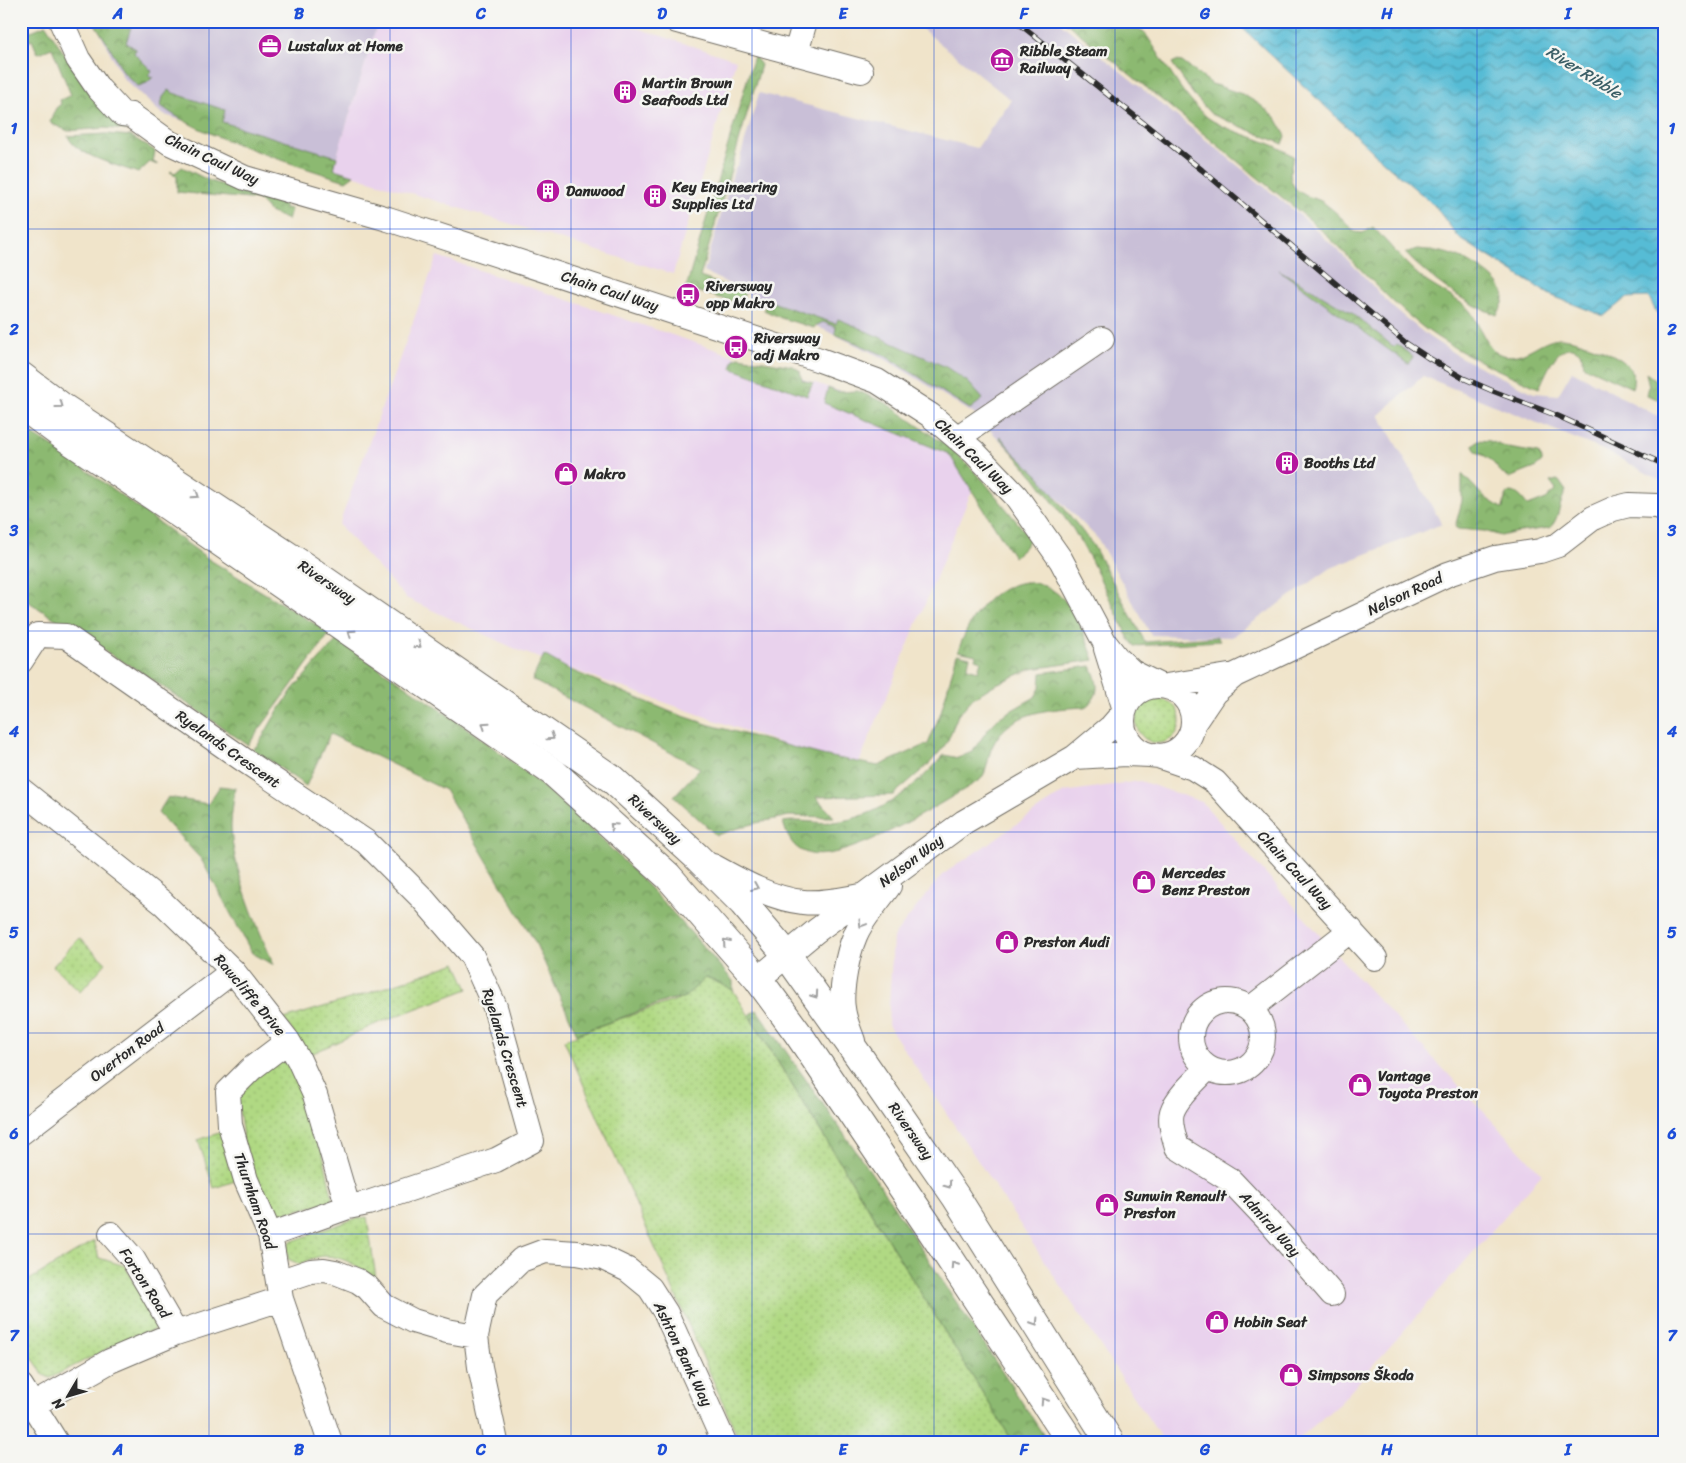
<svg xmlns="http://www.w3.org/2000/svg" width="1686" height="1463" font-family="Sriracha,sans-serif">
  <defs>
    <pattern id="grass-dots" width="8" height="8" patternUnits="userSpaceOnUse" patternTransform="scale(1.25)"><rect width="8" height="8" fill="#b0d983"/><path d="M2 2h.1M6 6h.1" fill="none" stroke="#98ba71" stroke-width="1.8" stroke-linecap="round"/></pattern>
    <pattern id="forest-crowns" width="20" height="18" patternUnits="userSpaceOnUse" patternTransform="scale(1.25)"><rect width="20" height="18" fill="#8cb971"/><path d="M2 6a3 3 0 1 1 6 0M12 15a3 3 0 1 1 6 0" fill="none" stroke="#73975d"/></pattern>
    <pattern id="water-waves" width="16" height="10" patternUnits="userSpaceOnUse" patternTransform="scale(1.25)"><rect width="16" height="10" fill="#57bcd5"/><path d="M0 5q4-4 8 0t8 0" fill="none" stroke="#4899ad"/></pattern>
  </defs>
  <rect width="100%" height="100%" fill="#f6f6f2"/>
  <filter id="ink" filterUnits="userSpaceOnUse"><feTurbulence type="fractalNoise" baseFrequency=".02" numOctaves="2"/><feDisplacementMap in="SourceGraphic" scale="10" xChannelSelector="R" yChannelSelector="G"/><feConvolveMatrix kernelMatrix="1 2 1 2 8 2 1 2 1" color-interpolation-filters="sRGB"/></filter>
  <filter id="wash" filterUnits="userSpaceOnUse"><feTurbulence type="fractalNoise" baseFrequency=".0096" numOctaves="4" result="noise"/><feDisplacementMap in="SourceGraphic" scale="20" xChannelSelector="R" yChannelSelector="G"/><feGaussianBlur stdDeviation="1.12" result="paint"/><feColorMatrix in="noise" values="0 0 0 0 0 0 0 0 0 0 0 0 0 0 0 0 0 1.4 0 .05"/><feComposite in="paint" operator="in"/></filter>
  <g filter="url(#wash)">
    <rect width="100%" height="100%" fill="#f0e4ca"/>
    <path fill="#e9d2ed" d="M378 21H615L736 60 673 274 333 169Z
      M437 256 857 397 942 446 976 481 856 770 520 651 406 598 339 525Z
      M1140 781 1202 802 1356 976 1542 1174 1341 1402 1295 1442H1164L888 1025 893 937 942 875 1064 792Z"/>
    <path fill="#c9bfd7" d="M94 21H378L333 169 162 114 123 78Z
      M912 21H1058L1307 221 1357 269 1392 307 1429 337 1460 357 1534 393 1558 395 1572 371 1665 420V483L1608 452 1423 376 1379 415 1442 524 1331 568 1232 637 1151 635 1098 539 974 414 885 359 704 272 734 170 738 165 759 93 977 148 1011 100Z"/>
    <path fill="url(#grass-dots)" stroke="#6e8257" d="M1136 721a22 22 0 1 1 44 0a22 22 0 1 1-44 0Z
      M79 938 106 963 80 992 53 966Z
      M456 963 468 989 378 1023 309 1055 284 1019 369 993Z
      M706 976 733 990 1013 1442H740L564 1040 599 1026 685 997Z
      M272 1060 288 1062 317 1128 332 1195 331 1201 271 1217 248 1171 236 1090Z
      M222 1132 238 1180 214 1188 198 1140Z
      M367 1217 376 1278C360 1268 338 1252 318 1257 312 1258 305 1262 299 1264L288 1259 287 1249 290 1242 354 1219Z
      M94 1241 99 1258 125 1266 157 1324 152 1331 135 1335 50 1378 44 1375 21 1341V1285Z"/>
    <path fill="url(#forest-crowns)" stroke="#5c724e" d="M93 21H114L131 27 126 43 136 49 134 53 152 71 148 75 151 78 153 77 147 83 138 86 124 73 111 49Z
      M1064 21C1089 21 1129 14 1147 36 1164 61 1188 107 1213 121 1239 136 1270 139 1294 157 1288 170 1288 187 1303 194 1310 198 1317 198 1324 203 1336 211 1345 222 1355 232L1363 233 1373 227C1389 244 1405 264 1423 279 1433 287 1465 303 1470 311 1479 323 1487 352 1503 355 1526 360 1539 339 1560 338 1575 338 1616 353 1626 364 1633 370 1635 379 1632 388L1584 366C1583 360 1582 352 1575 349 1557 341 1545 377 1539 388 1500 371 1458 353 1424 328 1382 296 1349 254 1310 220Z
      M46 25 93 99 127 130 105 128 68 131 52 124 50 121 56 108 61 104 60 100 71 95 52 48 39 53 37 52 32 40 21 45V35Z
      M754 56 761 65 700 277 745 293 740 303 723 299 686 288Z
      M1176 61 1182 62 1212 84 1242 94 1259 104 1276 118 1286 136 1283 144 1211 114 1193 94 1172 63Z
      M169 90 173 93 225 110 222 122 337 157 334 169 354 175 346 181C314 171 282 161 251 149 220 138 188 126 161 106L163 97Z
      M107 134 131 136 155 151 153 162 157 164V165L150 162 138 173C120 166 74 155 68 136Z
      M182 167 210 181 284 204 285 208 291 209 288 220 270 212 259 200 177 192V176L170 172 171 171 175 173Z
      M1417 249C1425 250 1433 250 1441 252 1459 255 1504 276 1504 298 1504 303 1500 310 1497 315 1461 302 1431 279 1405 253Z
      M1279 270 1352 313 1394 347 1397 344 1413 357 1408 364Z
      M766 300 836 324 838 319 848 323 946 367 968 382 983 399 970 409 884 355 835 334 836 327 823 322 815 326 814 328 781 318 764 310Z
      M739 357 793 366 800 371 802 380 813 383 807 396 731 368 734 359Z
      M1646 373 1665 387V402L1647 395 1649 386Z
      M828 388 838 392 858 391 886 403 953 450 982 479 1026 533 1030 539 1024 548 1014 557 949 454 824 403Z
      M21 427 63 453 210 560 330 633 248 745 141 672 113 656 21 597Z
      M1000 436 1012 451 1038 475 1093 545 1145 642 1217 637 1220 641 1135 646 1129 639 1091 560 1073 529 1035 478 999 437Z
      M1478 440 1490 441 1508 448 1538 453 1542 459V462L1535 468 1509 478C1500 474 1496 464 1488 458 1481 453 1475 454 1473 445Z
      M1462 474 1484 497 1503 509C1505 484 1517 490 1528 506L1546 499 1556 490 1550 482 1557 480 1559 481 1566 491C1559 502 1559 522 1549 528L1513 533 1501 536 1484 531 1458 529 1455 527 1462 501Z
      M1025 582C1069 584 1081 625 1094 660L1031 669 994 685 973 698 958 715 948 740 943 748 929 764 893 795 816 797 834 817 789 816 756 823 716 835 674 796 700 768 532 680 544 655 568 669 671 712 710 725 822 755 878 766 928 744 941 712 957 654 970 657 967 668 978 671 981 661 975 659 976 655 958 651C970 618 988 588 1025 582Z
      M337 640C403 684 469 727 530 776 605 837 671 908 733 981V990L706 977 685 997 669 1000 577 1034 535 942 445 790 330 734 306 786 253 749 258 745 273 719 293 689Z
      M1091 666C1098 682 1102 695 1085 707 1052 709 1010 710 993 745 987 756 989 770 980 780 946 800 844 866 807 853 792 848 787 836 783 822 800 819 816 824 833 822 878 818 915 788 944 755L958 758 972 752 989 728 1000 717 1035 697 1040 688 1041 673Z
      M220 786 235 788C234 800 231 814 231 826 232 868 257 926 274 965L252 953 201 859 158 813 168 797 208 804Z
      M757 1010 877 1181 1048 1442H1013L749 1015Z"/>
    <path fill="url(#water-waves)" stroke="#417480" d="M1235 21H1665V318L1656 312 1649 297 1626 298 1604 316 1550 295 1459 238 1434 205 1386 164Z"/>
  </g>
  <g filter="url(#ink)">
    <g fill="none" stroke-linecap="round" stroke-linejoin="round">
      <g stroke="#706c63" stroke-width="26">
        <path id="minor" d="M61 21 78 59 98 88 122 114 131 115 170 143 245 178 388 219 820 360 877 381 930 415 974 452 1016 496 1061 560 1105 643 1116 657 1132 672 1160 686
          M677 21 861 71
          M796 53 805 21
          M957 438 1102 339
          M1106 649 1125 710
          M21 661 38 635 66 636 241 758 366 842 422 898 472 956 495 1007 532 1141 496 1160 368 1203 348 1207 270 1235
          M1166 686 1235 675
          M1123 721a35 35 0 1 1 70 0a35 35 0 1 1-70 0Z
          M1193 724 1214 693 1235 675 1448 574 1495 558 1540 551 1558 545 1593 518 1613 509 1629 505 1657 506 1665 509
          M1155 755 1193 768 1215 782 1375 958
          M1075 757 1126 754 1151 755
          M21 790 163 903 233 971 288 1041 299 1060 315 1095 348 1207
          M713 866C740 881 772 899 803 902 822 904 843 899 861 896
          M758 979 816 931 964 822 1075 757 1111 727 1124 712
          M1191 1037a36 36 0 1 1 72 0a36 36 0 1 1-72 0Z
          M1250 1009 1351 930
          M288 1041 251 1069 228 1092 230 1125 246 1180 270 1235 281 1299 330 1442
          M853 1041C849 1030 844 1019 843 1008 840 991 848 952 855 936 862 918 878 902 889 886
          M1207 1069C1196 1080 1177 1097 1172 1112 1169 1122 1174 1137 1177 1147L1230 1180 1267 1219 1332 1294
          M21 1133 233 971
          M111 1234 133 1259 176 1333
          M278 1282 311 1271 324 1270 335 1272 358 1281 368 1288 384 1306 413 1321 447 1331 476 1336 485 1295 521 1260 545 1251 577 1253 603 1258 628 1270 650 1288 666 1313 724 1442
          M476 1336 480 1367 496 1442
          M21 1386 56 1442
          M33 1405 110 1361 176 1333 281 1299"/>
      </g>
      <g stroke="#706c63" stroke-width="30">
        <path id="highway" d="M21 376 62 407 305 567 612 779 696 856 743 903 787 955 860 1058 956 1197 1110 1442
          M21 405 62 435 168 506 554 773 668 876 758 979 797 1032 929 1227 1071 1442"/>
      </g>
      <use href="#minor" stroke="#fff" stroke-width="24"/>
      <use href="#highway" stroke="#fff" stroke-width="28"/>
      <g stroke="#2b2b2b" stroke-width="5.5">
        <path id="rail" d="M1016 21 1202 170 1406 343 1427 357 1463 378 1493 391 1558 416 1665 465"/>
      </g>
      <use href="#rail" stroke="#f6f6f2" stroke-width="4" stroke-dasharray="11" stroke-linecap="butt"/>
    </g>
    <defs><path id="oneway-chevron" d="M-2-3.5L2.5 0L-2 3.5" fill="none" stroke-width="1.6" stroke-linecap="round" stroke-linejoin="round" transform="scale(1.25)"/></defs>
    <g stroke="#a0a0a0">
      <use href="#oneway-chevron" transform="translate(60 405) rotate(36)"/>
      <use href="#oneway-chevron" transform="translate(196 495) rotate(33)"/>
      <use href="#oneway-chevron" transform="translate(351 633) rotate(-145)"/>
      <use href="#oneway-chevron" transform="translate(418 645) rotate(35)"/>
      <use href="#oneway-chevron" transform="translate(485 725) rotate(-145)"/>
      <use href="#oneway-chevron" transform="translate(551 737) rotate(35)"/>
      <use href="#oneway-chevron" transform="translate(613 826) rotate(-138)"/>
      <use href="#oneway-chevron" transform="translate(755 887) rotate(23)"/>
      <use href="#oneway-chevron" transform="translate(862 924) rotate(121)"/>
      <use href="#oneway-chevron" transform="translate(726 942) rotate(-131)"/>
      <use href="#oneway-chevron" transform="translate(815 995) rotate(55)"/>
      <use href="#oneway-chevron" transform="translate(948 1185) rotate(55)"/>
      <use href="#oneway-chevron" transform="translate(954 1265) rotate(-123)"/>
      <use href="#oneway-chevron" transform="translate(1035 1322) rotate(58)"/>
      <use href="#oneway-chevron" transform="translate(1044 1401) rotate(-123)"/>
    </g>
  </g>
  <path fill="none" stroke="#1d4ed8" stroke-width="1" stroke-opacity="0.55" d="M209 21V1442M390 21V1442M571 21V1442M752 21V1442M934 21V1442M1115 21V1442M1296 21V1442M1477 21V1442M21 229H1665M21 430H1665M21 631H1665M21 832H1665M21 1033H1665M21 1234H1665"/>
  <defs>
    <g id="office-disc" transform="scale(1.25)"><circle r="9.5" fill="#b5179e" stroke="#f6f6f2"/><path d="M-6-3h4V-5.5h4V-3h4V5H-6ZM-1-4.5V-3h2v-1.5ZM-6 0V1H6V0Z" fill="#fff"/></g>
    <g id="museum-disc" transform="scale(1.25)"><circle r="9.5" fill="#b5179e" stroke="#f6f6f2"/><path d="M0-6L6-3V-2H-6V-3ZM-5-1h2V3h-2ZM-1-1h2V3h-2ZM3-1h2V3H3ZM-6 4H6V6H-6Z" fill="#fff"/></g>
    <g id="building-disc" transform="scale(1.25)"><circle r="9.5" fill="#b5179e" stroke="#f6f6f2"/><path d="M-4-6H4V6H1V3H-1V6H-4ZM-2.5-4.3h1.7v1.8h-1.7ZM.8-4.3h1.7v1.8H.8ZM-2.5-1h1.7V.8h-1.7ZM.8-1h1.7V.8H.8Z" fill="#fff"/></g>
    <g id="bus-disc" transform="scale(1.25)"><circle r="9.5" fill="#b5179e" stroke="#f6f6f2"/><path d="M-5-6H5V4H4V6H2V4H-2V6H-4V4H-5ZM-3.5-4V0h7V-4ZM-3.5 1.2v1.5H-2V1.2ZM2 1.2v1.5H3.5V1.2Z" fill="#fff"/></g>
    <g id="shop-disc" transform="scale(1.25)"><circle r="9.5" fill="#b5179e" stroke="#f6f6f2"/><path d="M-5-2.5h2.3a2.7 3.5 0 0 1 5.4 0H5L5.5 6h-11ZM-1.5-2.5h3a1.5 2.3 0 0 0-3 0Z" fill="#fff"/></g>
  </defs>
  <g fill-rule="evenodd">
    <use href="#office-disc" x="270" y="46"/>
    <use href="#museum-disc" x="1002" y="60"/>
    <use href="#building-disc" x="625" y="92"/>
    <use href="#building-disc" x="548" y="191"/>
    <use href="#building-disc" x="655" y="196"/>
    <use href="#bus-disc" x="688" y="295"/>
    <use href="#bus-disc" x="736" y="347"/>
    <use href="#building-disc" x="1287" y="463"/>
    <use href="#shop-disc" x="566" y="474"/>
    <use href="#shop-disc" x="1144" y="882"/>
    <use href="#shop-disc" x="1007" y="942"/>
    <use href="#shop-disc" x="1360" y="1085"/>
    <use href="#shop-disc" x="1107" y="1205"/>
    <use href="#shop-disc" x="1217" y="1322"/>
    <use href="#shop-disc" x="1291" y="1375"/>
  </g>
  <g text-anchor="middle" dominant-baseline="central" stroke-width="5" stroke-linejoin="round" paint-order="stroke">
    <g font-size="15" font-weight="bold" fill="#2b2b2b" stroke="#f6f6f2" text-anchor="start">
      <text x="288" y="46">Lustalux at Home</text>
      <text x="1020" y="51">Ribble Steam<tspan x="1020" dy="17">Railway</tspan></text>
      <text x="642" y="83">Martin Brown<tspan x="642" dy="17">Seafoods Ltd</tspan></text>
      <text x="672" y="187">Key Engineering<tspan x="672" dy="17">Supplies Ltd</tspan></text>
      <text x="566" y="191">Danwood</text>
      <text x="706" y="286">Riversway<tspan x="706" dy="17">opp Makro</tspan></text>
      <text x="754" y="338">Riversway<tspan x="754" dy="17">adj Makro</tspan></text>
      <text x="1304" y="463">Booths Ltd</text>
      <text x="584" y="474">Makro</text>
      <text x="1162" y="873">Mercedes<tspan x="1162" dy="17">Benz Preston</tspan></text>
      <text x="1024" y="942">Preston Audi</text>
      <text x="1378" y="1076">Vantage<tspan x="1378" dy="17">Toyota Preston</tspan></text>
      <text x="1124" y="1196">Sunwin Renault<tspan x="1124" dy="17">Preston</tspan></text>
      <text x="1234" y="1322">Hobin Seat</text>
      <text x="1308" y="1375">Simpsons Škoda</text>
    </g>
    <g font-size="15" fill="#2b2b2b" stroke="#f6f6f2">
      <text transform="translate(212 159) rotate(25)">Chain Caul Way</text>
      <text transform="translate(610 291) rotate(18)">Chain Caul Way</text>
      <text transform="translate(974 456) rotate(44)">Chain Caul Way</text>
      <text transform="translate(327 582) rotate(34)">Riversway</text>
      <text transform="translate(1405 594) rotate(-25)">Nelson Road</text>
      <text transform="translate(228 749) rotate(35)">Ryelands Crescent</text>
      <text transform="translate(655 819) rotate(43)">Riversway</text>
      <text transform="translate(911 861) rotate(-37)">Nelson Way</text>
      <text transform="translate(1295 870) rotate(47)">Chain Caul Way</text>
      <text transform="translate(250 995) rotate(50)">Rawcliffe Drive</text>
      <text transform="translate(505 1048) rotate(73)">Ryelands Crescent</text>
      <text transform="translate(127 1052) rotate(-37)">Overton Road</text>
      <text transform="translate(911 1131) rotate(55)">Riversway</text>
      <text transform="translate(255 1201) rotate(71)">Thurnham Road</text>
      <text transform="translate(1270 1224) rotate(48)">Admiral Way</text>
      <text transform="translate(145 1283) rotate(57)">Forton Road</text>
      <text transform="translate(683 1354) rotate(64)">Ashton Bank Way</text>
    </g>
    <g font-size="16" font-style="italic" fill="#3a5e66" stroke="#f6f6f2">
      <text transform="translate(1584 72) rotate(32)">River Ribble</text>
    </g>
  </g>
  <rect width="1686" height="1463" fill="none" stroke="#f6f6f2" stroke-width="55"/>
  <g transform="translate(68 1396) rotate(232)" stroke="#f6f6f2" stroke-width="4" paint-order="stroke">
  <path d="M0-4L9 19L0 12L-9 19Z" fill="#2b2b2b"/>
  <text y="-8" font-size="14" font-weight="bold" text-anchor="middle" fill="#2b2b2b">N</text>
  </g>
  <rect x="28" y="28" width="1630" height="1408" fill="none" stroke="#1d4ed8" stroke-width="2"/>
  <g font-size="16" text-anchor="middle" font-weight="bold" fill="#1d4ed8">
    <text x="118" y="19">A</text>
    <text x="299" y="19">B</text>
    <text x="481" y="19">C</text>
    <text x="662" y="19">D</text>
    <text x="843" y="19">E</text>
    <text x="1024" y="19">F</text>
    <text x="1205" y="19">G</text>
    <text x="1387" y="19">H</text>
    <text x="1568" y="19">I</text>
    <text x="14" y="134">1</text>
    <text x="1672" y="134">1</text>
    <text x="14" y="335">2</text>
    <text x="1672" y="335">2</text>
    <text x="14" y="536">3</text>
    <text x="1672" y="536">3</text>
    <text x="14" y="737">4</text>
    <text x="1672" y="737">4</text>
    <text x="14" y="938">5</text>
    <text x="1672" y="938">5</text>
    <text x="14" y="1139">6</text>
    <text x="1672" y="1139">6</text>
    <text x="14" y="1341">7</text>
    <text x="1672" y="1341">7</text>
    <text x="118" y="1455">A</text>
    <text x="299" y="1455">B</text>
    <text x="481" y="1455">C</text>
    <text x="662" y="1455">D</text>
    <text x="843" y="1455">E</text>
    <text x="1024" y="1455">F</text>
    <text x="1205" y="1455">G</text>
    <text x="1387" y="1455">H</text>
    <text x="1568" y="1455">I</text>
  </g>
</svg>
